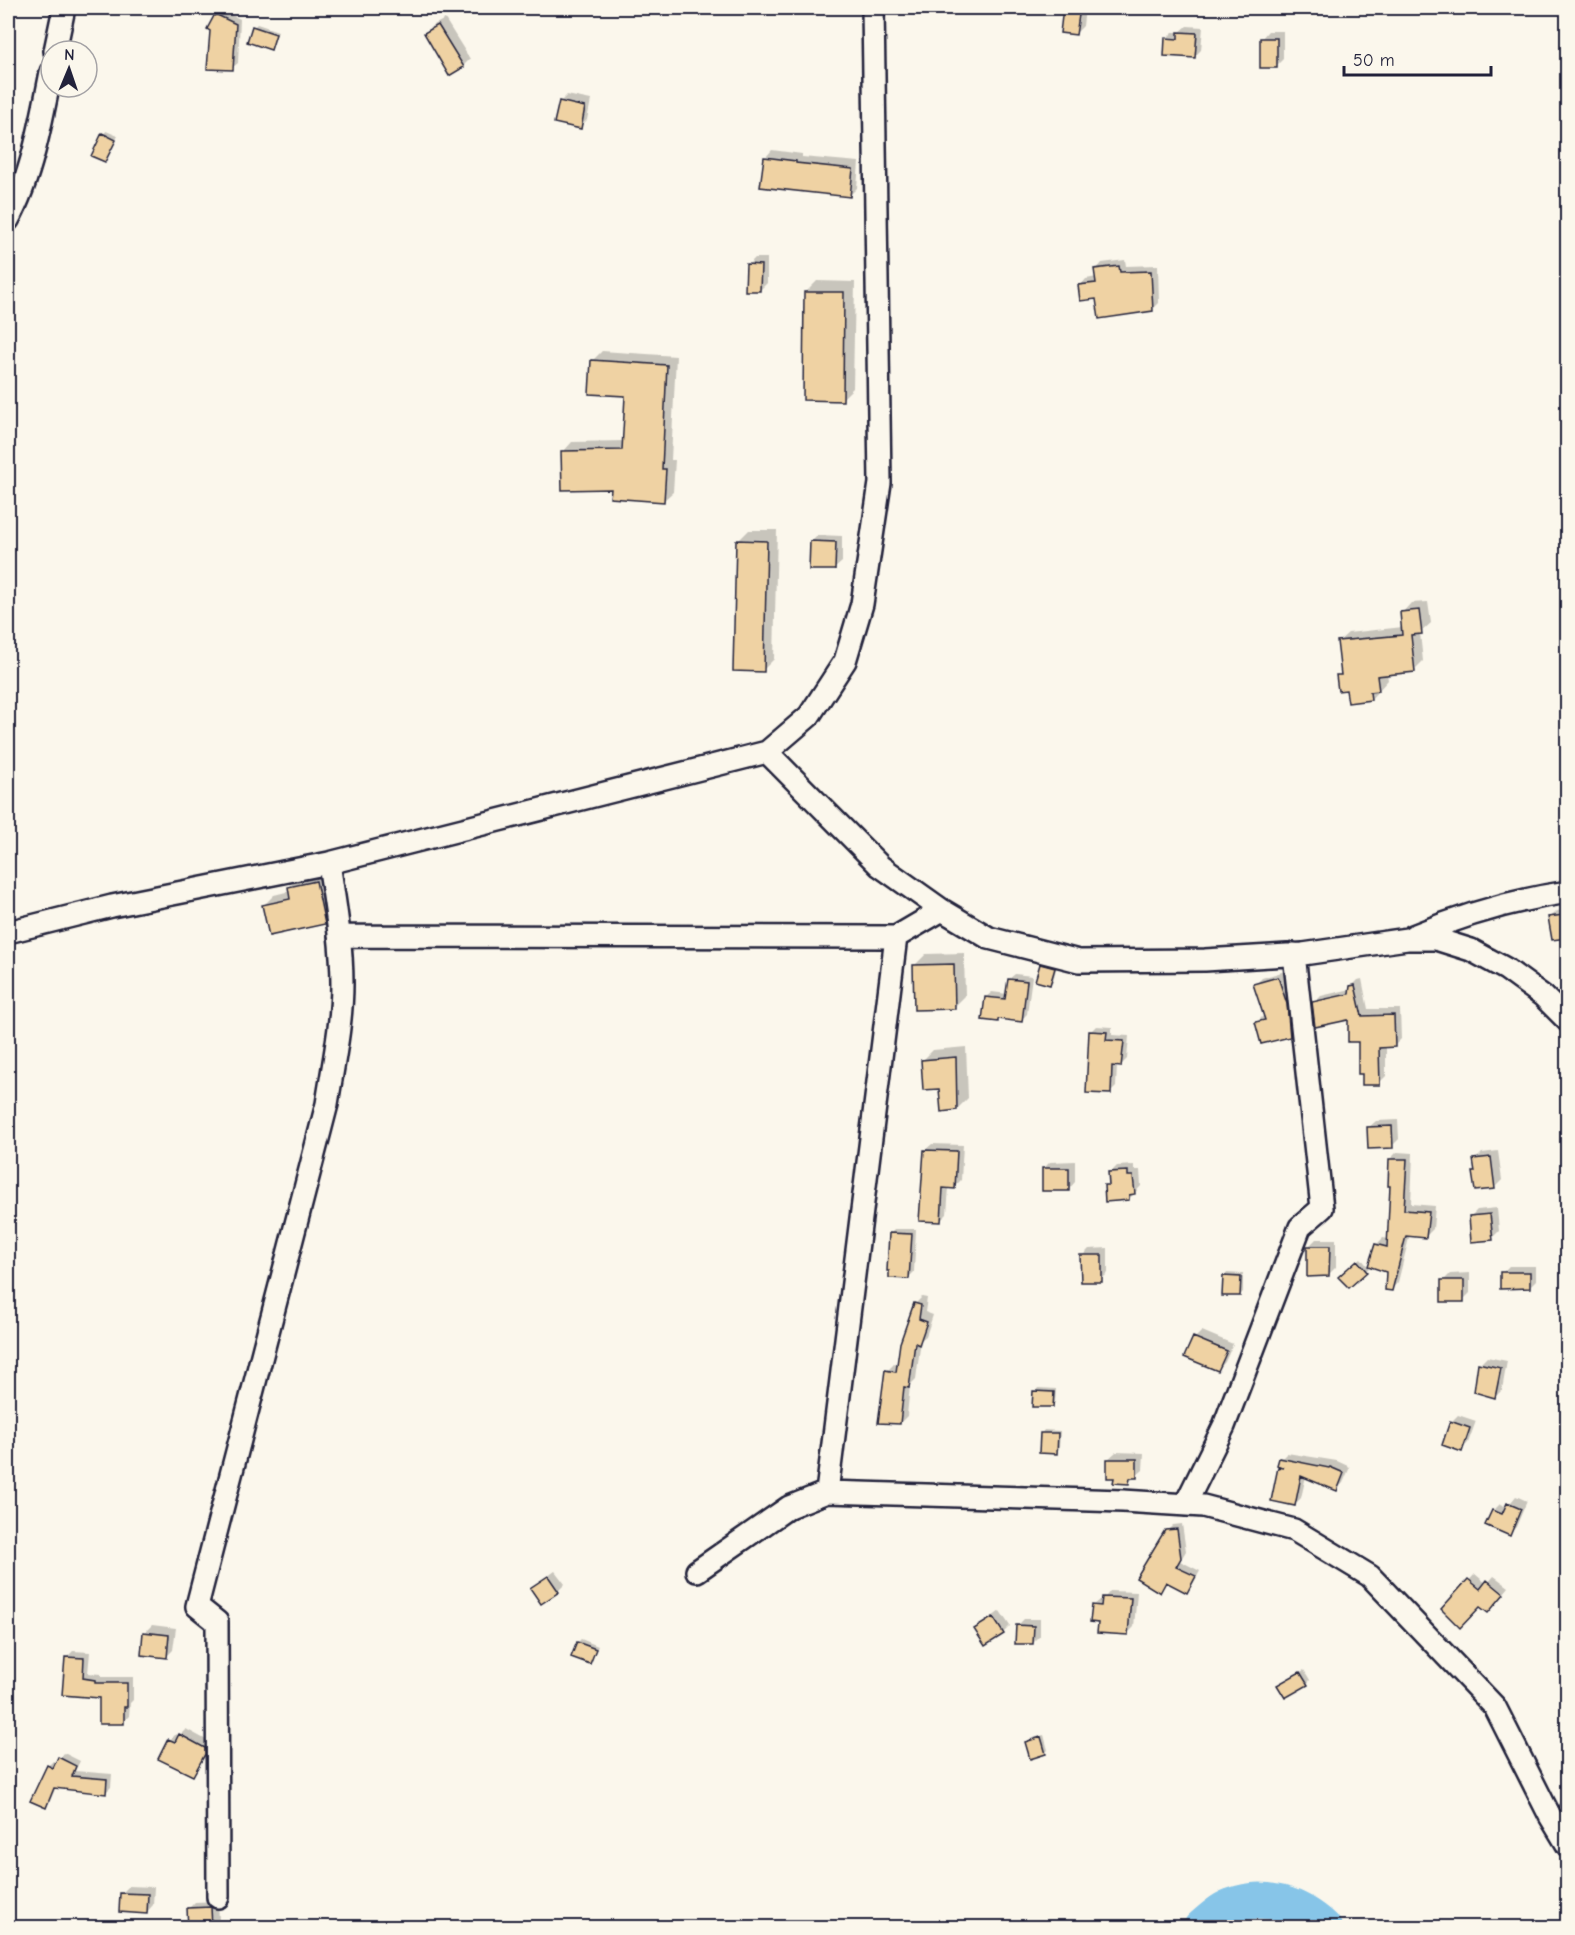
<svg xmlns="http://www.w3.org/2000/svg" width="1575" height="1935" font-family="'Comic Neue',sans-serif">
  <rect width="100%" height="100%" fill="#fbf7ec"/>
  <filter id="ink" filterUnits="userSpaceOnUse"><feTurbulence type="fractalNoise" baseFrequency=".0167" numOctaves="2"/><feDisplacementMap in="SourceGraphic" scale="12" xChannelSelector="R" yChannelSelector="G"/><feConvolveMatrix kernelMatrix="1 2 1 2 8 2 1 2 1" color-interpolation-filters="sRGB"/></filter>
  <g filter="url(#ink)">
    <path fill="#0003" d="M1057 8H1085L1083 26 1076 33 1064 15 1056 14Z
      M221 10 240 19 238 63 232 68 211 30 216 15Z
      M445 19 470 59 463 66 426 33 432 26Z
      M257 24 278 31 273 45 270 48 254 27Z
      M1187 26 1203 27 1201 50 1194 57 1166 39 1173 32H1180Z
      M1268 31H1283V59L1276 66 1261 39Z
      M567 95 591 100 587 120 580 127 560 102Z
      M106 131 118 136 104 161 93 155Z
      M772 150 802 154V157L859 162 857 188 850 195 765 158Z
      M755 258H767V283L760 290 748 265Z
      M1125 260 1126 266 1158 265 1159 303 1152 310 1097 297 1080 286 1086 279 1097 277 1096 270 1102 263Z
      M817 281 855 282 853 388 842 399 806 292Z
      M602 351 676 356 671 460H675L673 492 663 501 613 488 563 452 572 442 624 441 626 395 592 361Z
      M749 530H777L774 659 763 670 738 541Z
      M818 535 842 536V562L834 569 811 542Z
      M1428 602 1431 623 1420 633 1423 661 1414 670 1387 673 1388 680 1371 699 1347 688 1338 676 1342 672 1338 642 1348 633 1403 627 1402 613 1411 603Z
      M327 871 335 912 324 923 263 906 274 895 290 891 289 887 300 877Z
      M1568 909V935L1566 936 1550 918 1557 911Z
      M964 953 965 996 954 1007 915 965 926 954Z
      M1044 962 1057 965 1053 981 1050 984 1041 965Z
      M1285 971 1293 996 1297 1029 1290 1036 1257 1022 1265 1014 1255 985 1262 978Z
      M1015 974 1032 976 1027 1014 1021 1020 1000 1017 997 1020 986 997 992 992 1008 994 1009 979Z
      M1362 979 1368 1009H1400L1401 1039 1394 1046H1386V1076L1379 1083 1350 1018 1314 1003 1321 996 1351 989V987L1358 980Z
      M1096 1026 1112 1027V1035L1129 1036 1127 1059 1121 1065H1117L1116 1087 1110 1093 1090 1032Z
      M966 1047 968 1098 957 1109 922 1061 933 1050Z
      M1398 1120 1399 1139 1392 1146 1368 1128 1376 1121Z
      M932 1144 963 1145 961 1180 954 1187H949L947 1214 940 1221 925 1150Z
      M1498 1151 1502 1180 1495 1187 1474 1173 1476 1170 1475 1160 1482 1153Z
      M1397 1152 1413 1153 1411 1204 1435 1206 1433 1229 1426 1236 1410 1234 1398 1282 1391 1290 1388 1270 1376 1245 1383 1238 1389 1239 1392 1184 1390 1159Z
      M1075 1161V1182L1068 1190 1043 1169 1050 1162Z
      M1134 1165V1170H1140L1141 1186 1129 1199 1106 1186 1110 1182V1173L1117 1166Z
      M1497 1208 1499 1231 1492 1238 1470 1217 1477 1210Z
      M895 1229H916L914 1272 909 1277 890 1234Z
      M1316 1239H1336V1267L1329 1274 1309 1246Z
      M1108 1248V1273L1101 1280 1082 1256 1089 1249Z
      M1361 1258 1369 1268 1349 1286 1340 1277Z
      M1509 1266H1536V1280L1529 1287 1502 1273Z
      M1227 1273 1243 1274V1292L1240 1295 1224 1277Z
      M1470 1273V1293L1463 1300 1443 1281 1450 1274Z
      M922 1297 927 1298 925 1312 933 1315 926 1336 921 1340 916 1379 910 1385 907 1416 900 1423 887 1371 894 1364 898 1365 915 1304Z
      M1202 1331 1233 1344 1225 1362 1218 1370 1195 1338Z
      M1487 1357 1507 1361 1502 1390 1495 1397 1480 1364Z
      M1038 1388 1056 1389 1055 1403 1052 1406 1035 1392Z
      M1458 1415 1476 1421 1468 1443 1461 1450 1451 1422Z
      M1044 1430 1060 1431 1059 1449 1056 1452 1041 1434Z
      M1116 1452 1144 1453 1143 1470 1129 1482 1108 1459Z
      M1287 1453 1337 1461 1350 1467 1343 1483 1337 1489 1306 1476 1301 1498 1295 1504 1279 1468 1282 1465 1281 1459Z
      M1516 1496 1527 1501 1516 1527 1509 1534 1493 1511 1500 1504 1507 1507Z
      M1182 1524 1186 1551 1180 1561 1200 1571 1192 1586 1187 1591 1167 1581 1160 1591 1167 1531 1173 1525Z
      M555 1571 565 1584 558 1591 532 1588Z
      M1475 1574 1487 1584 1494 1576 1509 1587 1494 1605 1443 1609Z
      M1110 1591 1137 1592 1134 1627 1128 1633 1099 1621 1093 1606 1100 1600H1103Z
      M1000 1611 1010 1626 1003 1633 976 1629Z
      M1024 1619H1040V1636L1033 1643 1017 1626Z
      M152 1625 176 1628 173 1650 166 1657 145 1632Z
      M581 1639 598 1646 590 1662 578 1642Z
      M73 1651 90 1652 88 1673 101 1674V1677H133V1700L130 1703 129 1716 123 1722 101 1696 64 1693 67 1657Z
      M1304 1670 1310 1680 1307 1684 1282 1683Z
      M186 1729 210 1742V1747L198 1768 192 1774 170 1740 176 1734 179 1736Z
      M1044 1735 1048 1750 1045 1753 1027 1742 1030 1739Z
      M64 1753 80 1761 75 1771 112 1774 111 1787 106 1792 56 1787 50 1801 45 1806 48 1766 53 1761 57 1763Z
      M129 1886 154 1887 153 1905 146 1913 122 1893Z
      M218 1901 219 1921 212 1928 188 1909 195 1902Z"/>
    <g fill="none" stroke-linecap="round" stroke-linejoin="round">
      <path stroke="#87c5e8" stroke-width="36" d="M1201 1928C1210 1920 1221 1910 1232 1906 1265 1893 1299 1905 1324 1928"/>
    </g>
    <path fill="#efd2a3" stroke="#22223b" stroke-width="1.5" d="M1063 8H1080L1076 35 1060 33Z
      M215 14 236 24 233 70 207 69 210 31 207 29Z
      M438 25 464 67 449 76 424 33Z
      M252 26 276 34 271 50 247 42Z
      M1178 32 1197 33 1195 58 1164 56 1165 38 1178 39Z
      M1260 38H1277V68H1260Z
      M559 101 585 107 581 129 554 123Z
      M102 133 116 140 105 162 91 156Z
      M764 157 796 161V163L853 169 850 197 760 187Z
      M746 264 761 265 760 291H745Z
      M1119 266 1120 272 1151 271 1153 311 1099 319 1096 299 1080 301 1078 285 1096 283 1094 269Z
      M804 292H844L843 401 803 400Z
      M591 360 667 365 662 469H666L664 502 610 498 611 489 562 490 561 451 622 450 625 396 589 394Z
      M736 540 767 541 764 672 733 671Z
      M810 541 836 542 835 570H809Z
      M1419 610 1422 634 1411 635 1415 672 1377 676 1379 691 1370 692 1371 700 1348 703 1346 690 1338 691 1336 675H1341L1337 641 1402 635 1400 612Z
      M316 881 325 924 269 936 262 905 290 899 288 887Z
      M1564 915 1567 938 1552 940 1548 917Z
      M954 964 955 1009 914 1010 913 965Z
      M1040 964 1055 968 1050 985 1035 981Z
      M1278 977 1287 1004 1290 1037 1261 1044 1255 1022 1265 1020 1253 984Z
      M1008 979 1027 981 1022 1022 998 1019V1022L982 1020 985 997 1005 999Z
      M1355 985 1362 1016 1394 1015 1395 1047 1379 1048 1380 1085H1362V1074H1358V1042H1348V1020L1315 1027 1312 1002 1349 994 1350 986Z
      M1089 1031 1107 1032 1106 1040 1124 1041 1121 1067 1112 1066 1111 1094 1086 1093Z
      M956 1057 957 1110 941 1112 939 1089 923 1090 921 1060Z
      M1392 1126 1393 1148 1368 1149 1367 1127Z
      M924 1150 957 1151 955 1189 943 1188 941 1222 919 1221Z
      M1491 1157 1495 1189 1475 1191 1472 1172H1475L1473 1159Z
      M1389 1159H1407L1404 1210 1429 1212 1426 1238 1406 1236 1392 1291 1385 1290 1386 1272 1368 1266 1375 1244 1387 1247 1390 1186H1388Z
      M1042 1168H1069V1191H1042Z
      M1128 1171V1176H1133L1135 1194 1129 1195V1200L1105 1202 1104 1185H1109L1108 1172Z
      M1490 1214 1493 1240 1471 1242 1469 1216Z
      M889 1233 912 1234 909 1279 889 1278V1271H887Z
      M1307 1246H1330L1329 1276 1307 1277Z
      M1080 1255H1102V1282H1081Z
      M1357 1260 1367 1272 1349 1288 1338 1277Z
      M1500 1272H1530V1288L1500 1289Z
      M1223 1276 1241 1277 1240 1296H1222Z
      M1441 1280H1464V1302H1441Z
      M914 1303 921 1305 919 1319 927 1322 919 1345 915 1343 909 1388 904 1387 900 1424 878 1423 885 1370 896 1372 900 1343Z
      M1193 1337 1227 1351 1218 1371 1184 1357Z
      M1478 1363 1501 1368 1495 1398 1474 1392Z
      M1033 1391 1054 1392 1053 1407H1032Z
      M1450 1421 1470 1428 1462 1452 1442 1445Z
      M1040 1433H1058L1057 1454 1039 1453Z
      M1279 1458 1329 1468 1330 1467 1344 1473 1337 1491 1301 1476 1295 1506 1271 1501 1278 1467 1284 1468 1277 1465Z
      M1107 1459H1137V1478H1130L1129 1484 1113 1483 1114 1478H1107Z
      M1507 1503 1521 1509 1510 1536 1485 1525 1492 1510 1502 1514Z
      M1177 1529 1181 1558 1176 1567 1196 1576 1187 1593 1166 1582 1160 1593 1136 1578 1165 1530Z
      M548 1576 559 1592 541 1604 530 1588Z
      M1468 1579 1480 1589 1487 1580 1504 1594 1488 1613 1480 1607 1460 1628 1441 1609Z
      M1102 1597 1131 1598 1128 1635 1097 1633 1098 1623 1090 1622 1092 1605 1101 1606Z
      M993 1617 1004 1634 985 1646 974 1629Z
      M1016 1625 1034 1626 1033 1644H1015Z
      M143 1632 169 1635 167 1658 141 1655Z
      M577 1642 596 1649 590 1664 571 1657Z
      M65 1657 84 1658 83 1678 95 1680V1683H127V1707H124V1724H99V1698L62 1695Z
      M1300 1672 1308 1685 1285 1698 1277 1685Z
      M179 1734 205 1748V1754L193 1776 158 1759 168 1739 175 1742Z
      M1041 1737 1046 1754 1030 1759 1025 1742Z
      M58 1757 76 1766 72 1776 107 1779 106 1794 54 1788 46 1808 30 1801 47 1765 53 1768Z
      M120 1893 148 1894 147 1914 119 1912Z
      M211 1907 212 1928H188L187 1908Z"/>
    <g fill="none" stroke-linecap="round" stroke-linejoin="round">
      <g stroke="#22223b" stroke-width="26">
        <path id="minor" d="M55 51 64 8
          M8 220C31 179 42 119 51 72
          M767 752 880 866 942 910 989 938 1079 961 1205 960 1303 954 1407 939H1436L1471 950 1506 969 1543 996 1568 1021
          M8 932 112 906 329 863 767 752 809 716 845 661 862 604 880 483 873 8
          M339 936 896 937 942 910
          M1413 936C1463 915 1513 900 1568 892
          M827 1492 896 937
          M1185 1505 1224 1426 1300 1227 1322 1208 1294 954
          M697 1571 789 1507 827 1492 1123 1501 1203 1506 1294 1530 1370 1576 1495 1707 1550 1816 1568 1846
          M218 1897 217 1622 197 1606 327 1104C333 1065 342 1024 342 984 342 943 335 903 329 863"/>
      </g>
      <use href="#minor" stroke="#fbf7ec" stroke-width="21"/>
    </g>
  </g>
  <rect width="1575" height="1935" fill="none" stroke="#fbf7ec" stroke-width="30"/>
  <rect x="15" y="15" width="1545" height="1905" fill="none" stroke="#22223b" stroke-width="2" filter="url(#ink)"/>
  <g transform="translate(69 69) rotate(2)"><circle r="28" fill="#fbf7ec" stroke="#a4a2a5" stroke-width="1.5"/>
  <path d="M0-4.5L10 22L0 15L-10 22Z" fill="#22223b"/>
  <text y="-9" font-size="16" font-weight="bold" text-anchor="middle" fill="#22223b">N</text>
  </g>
  <path d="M1344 66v9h147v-9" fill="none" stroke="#22223b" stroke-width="3"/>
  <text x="1353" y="66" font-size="18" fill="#22223b" stroke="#fbf7ec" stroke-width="4.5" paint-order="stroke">50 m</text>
</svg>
